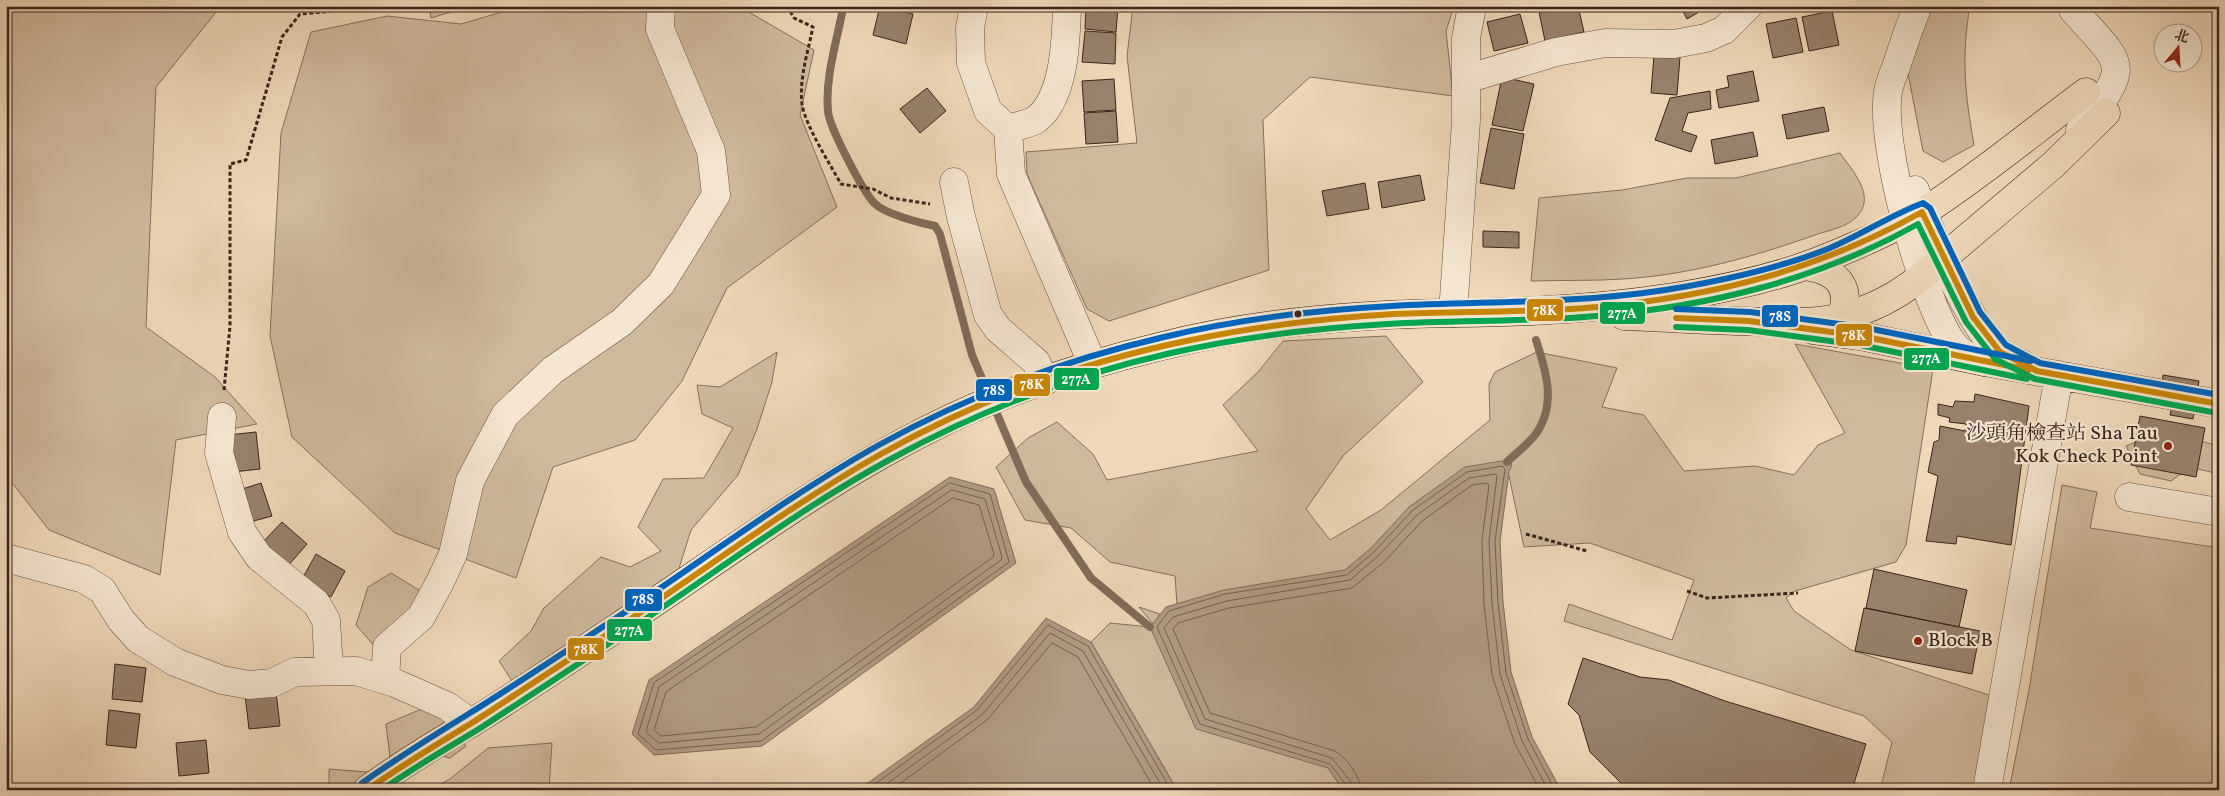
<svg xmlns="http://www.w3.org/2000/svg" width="2225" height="796" font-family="Vollkorn,'Noto Serif SC',serif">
  <rect width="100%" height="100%" fill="#eed8b9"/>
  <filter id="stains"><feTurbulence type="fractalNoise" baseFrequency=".004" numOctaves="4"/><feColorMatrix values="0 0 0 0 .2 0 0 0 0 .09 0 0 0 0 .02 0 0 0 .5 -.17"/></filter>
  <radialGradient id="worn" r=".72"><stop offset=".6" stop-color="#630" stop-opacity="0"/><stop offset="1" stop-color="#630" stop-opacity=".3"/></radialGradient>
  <path fill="#cfba9e" stroke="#84705d" d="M6 6H221L156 87 146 327 215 377 257 424 176 440 160 575 49 530 6 475Z
    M429 6H472L431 18Z
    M522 6H743L747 11 814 50 800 115 837 207 727 288 682 381 635 440 553 467 516 578 395 533 292 437 270 336 281 133 311 32 387 16 461 24Z
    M1133 6H1454L1446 31 1453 96 1310 77 1263 120 1269 270 1109 321 1087 309 1027 174 1026 152 1137 143 1127 56Z
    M1922 6H1970C1961 58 1965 94 1974 145L1943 162 1923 151 1906 63Z
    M1840 153C1851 169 1875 194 1859 214 1850 227 1829 230 1815 235 1753 257 1689 275 1623 279 1593 281 1562 280 1531 281L1539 198 1622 190 1687 178H1736Z
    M1386 336 1423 382 1343 456 1306 509 1330 540 1381 510 1490 420 1489 384 1495 372 1537 352 1617 368 1602 407 1644 415 1684 471 1755 466 1794 475 1818 445 1845 433 1795 344 1933 369 1906 545 1896 562 1795 591 1786 598 1794 611 1851 650 1998 698 1989 790H1880L1892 742 1864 716 1564 621 1569 604 1672 640 1694 580 1590 543 1524 547 1509 476 1471 484 1325 763 1343 790H1177L1091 642 1110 623 1150 627 1184 661 1139 607 1175 619 1177 605 1175 576 1110 562 1071 528 1025 520 996 467 1028 438 1057 422 1093 454 1107 480 1258 451 1223 405 1258 372 1283 341Z
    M777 352 772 382 757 429 738 475 691 530 676 578 514 684 499 661 531 631 544 608 601 557 630 567 661 551 638 527 663 479 704 478 733 428 702 414 697 385 720 387Z
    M2162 431 2219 446V474L2190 467 2171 481 2140 474 2126 446Z
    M2062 485 2097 492 2090 528 2219 548V790H2009L2029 690Z
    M391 573 419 590 426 631 376 648 356 625 368 587Z
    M424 708 445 720 466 746 450 758 435 754 390 758 386 724Z
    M552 743 549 790H430L450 779 488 748Z
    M329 769 367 772 373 790H329Z"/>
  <path fill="#b09b84" stroke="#806c5a" d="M1502 461 1512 464 1509 472 1500 541 1503 602 1511 672 1532 737 1561 790H1343L1328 768 1196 729 1150 627 1166 607 1224 590 1345 570 1371 548 1409 507 1465 467Z
    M950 477 994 489 1016 563 762 746 654 755 632 734 649 680Z
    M1046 618 1091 642 1177 790H858L974 707Z"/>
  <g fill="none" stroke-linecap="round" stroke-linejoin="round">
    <path stroke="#746050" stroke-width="1" d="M950 483 990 494 1009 562 761 741 656 750 638 734 654 683Z
      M952 490 985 499 1002 557 1001 560 759 734 659 743 646 732 659 687Z
      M953 498 979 505 994 554 993 557 756 727 661 736 654 730 666 692Z
      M867 790 977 710 1048 625 1088 646 1171 790
      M878 790 982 715 1050 633 1083 651 1164 790
      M891 790 987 720 1052 643 1078 657 1155 790
      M1347 790 1346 785 1330 764 1200 724 1157 627 1169 611 1225 594 1347 575 1374 552 1413 510 1467 472 1502 466 1505 469 1495 541 1498 603 1506 673 1528 739 1555 790
      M1353 790 1351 782 1332 758 1205 719 1164 628 1173 617 1227 601 1350 580 1378 556 1417 515 1469 478 1495 474 1497 476 1489 541 1492 603 1500 674 1522 741 1548 790
      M1361 790C1360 776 1347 758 1335 751L1210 713 1173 629 1178 623 1229 608 1352 588 1384 562 1422 521 1472 485 1486 483 1489 485 1482 541 1484 604 1492 675 1515 744 1540 790"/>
    <path stroke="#806c5a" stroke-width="8" d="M845 6 842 13C836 44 825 79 828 111 829 127 863 191 874 203 885 214 920 223 935 226L940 234 972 355 1026 482 1091 578 1150 627
      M1507 462C1517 452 1533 441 1539 429 1556 401 1545 368 1536 340"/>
  </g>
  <path fill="#97826e" stroke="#39251c" d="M880 6 913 14 906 44 873 35Z
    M1003 6H1037V8L1003 10Z
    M1086 6H1118L1116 32 1085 29Z
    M1565 6H1578L1584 32 1545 41 1539 12Z
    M1680 6H1709L1687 19Z
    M1832 11 1839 45 1809 51 1802 17Z
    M1520 14 1528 43 1494 51 1487 22Z
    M1796 18 1803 52 1773 58 1766 24Z
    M1085 31 1116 33 1115 64 1082 62Z
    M1654 55 1680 57 1677 95 1651 93Z
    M1753 71 1759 101 1719 108 1716 90 1729 87 1727 76Z
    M1502 77 1534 84 1523 131 1492 125Z
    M1114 79 1116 110 1084 112 1082 81Z
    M927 88 946 111 920 133 900 109Z
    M1710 91 1711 109 1688 113 1682 131 1697 136 1691 152 1655 140 1670 98Z
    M1824 107 1829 131 1787 139 1782 115Z
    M1116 111 1118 142 1086 144 1084 113Z
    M1491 128 1524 134 1514 189 1480 183Z
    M1753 132 1758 156 1715 164 1711 140Z
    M1420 175 1425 200 1382 208 1378 182Z
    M1365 183 1369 209 1327 216 1322 191Z
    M1483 231 1519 232V248L1483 247Z
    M2163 375 2199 381 2193 419 2170 415 2172 405 2159 403Z
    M1975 394 2029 406 2011 545 1957 536 1956 544 1926 541 1938 476 1928 472 1934 442 1939 440 1940 426 1965 431 1966 424 1949 422 1950 418 1938 415V404L1953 407 1955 401 1974 402Z
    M2140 416 2205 428 2196 477 2131 465Z
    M256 432 260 469 233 472 228 435Z
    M261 483 272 516 243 524 233 492Z
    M282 522 307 544 287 567 261 544Z
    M316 554 345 571 331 597 301 581Z
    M1874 569 1967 590 1959 627 1866 608Z
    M1864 608 1980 631 1972 674 1855 651Z
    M1583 658 1640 677 1669 680 1725 701 1866 744 1852 790 1627 789 1590 752 1579 715 1568 704Z
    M115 664 146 668 142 702 112 699Z
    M276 692 280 726 249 729 245 695Z
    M109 710 140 714 136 748 106 745Z
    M206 740 209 773 179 776 176 743Z"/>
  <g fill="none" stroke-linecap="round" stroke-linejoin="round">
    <g stroke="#665243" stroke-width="29">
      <path id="minor" d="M974 6 970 28 971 63 988 111 1008 129 1011 174 1093 365
        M1918 6C1909 26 1903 47 1896 67 1893 75 1889 84 1888 92 1879 143 1922 298 1951 341 1959 353 1971 359 1985 362L2219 404
        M2077 6 2073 10C2128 70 2130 64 2080 130
        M1466 79 1556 52 1605 43 1674 44 1706 38 1724 30 1748 6
        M1008 129C1016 126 1030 124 1037 119 1065 96 1066 39 1067 6
        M954 182 961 217 988 315 998 329 1036 362 1045 381
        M1915 190C1928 228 1970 328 2000 352 2007 358 2017 361 2024 365
        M1453 313 1466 121V38L1472 6
        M222 417 219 453 242 532 259 557 316 603 326 620 329 670
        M2129 497 2219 512
        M6 558 84 579 102 590 121 620 138 639 175 662 222 680 249 685 272 683 295 672 356 671 395 683 447 706 471 723
        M385 680 387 647 421 617 441 580 453 554 470 481 505 415 553 370 622 322 661 284 716 195 711 151 660 29 661 6
        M1987 790 2059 375"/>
    </g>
    <g stroke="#39251c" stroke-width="29">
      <path id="major" d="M1805 266C1836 270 1853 286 1841 318
        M1624 316C1673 318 1723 321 1773 322 1795 322 1819 323 1841 317 1870 310 1899 295 1922 276L2053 165 2106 113
        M1813 330 1861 336 1985 362
        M367 790C400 765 436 744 471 723 520 693 567 661 615 629 718 561 818 485 929 429 1002 392 1082 365 1162 346 1229 329 1300 320 1369 316 1423 312 1477 314 1531 311 1622 307 1737 293 1821 260 1856 246 1893 230 1925 211 1981 175 2032 132 2086 92"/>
    </g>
    <path stroke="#39251c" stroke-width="3" stroke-dasharray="4 2.5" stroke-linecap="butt" d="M787 6 794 18 813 27C808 52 799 78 802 104 805 125 830 164 841 184L873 189 891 198 930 204
      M224 390 230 326V164L246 160 282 37 300 14 392 6
      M1526 534 1587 551
      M1687 591 1707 598 1798 593"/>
    <use href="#minor" stroke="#f4e6d2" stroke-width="28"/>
    <use href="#major" stroke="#eed8b9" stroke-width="28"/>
    <g stroke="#f4e6d2" stroke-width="10">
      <path id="bus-1" d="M1676 318 1749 321 1861 336 2029 370
        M367 790C402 765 439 743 475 721 523 690 570 659 617 628 705 570 789 506 881 454 977 400 1082 362 1191 340 1258 326 1326 318 1394 314 1462 311 1530 313 1598 307 1716 296 1818 270 1922 212L1973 317 2000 352 2037 371 2219 404"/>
    </g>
    <g stroke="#f4e6d2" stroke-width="10">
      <path id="bus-2" d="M1676 327 1748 330 1860 345 2027 379
        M382 790C414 767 448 748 482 727 531 695 580 663 629 630 715 573 799 509 889 460 978 411 1073 375 1171 353 1242 337 1315 328 1388 324 1458 320 1528 322 1597 316 1711 306 1818 280 1918 224L1966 322 1995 359 2035 379 2217 413"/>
    </g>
    <g stroke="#f4e6d2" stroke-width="10">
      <path id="bus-3" d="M1676 309 1750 312 1862 327 2031 361
        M362 783C397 758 433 736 470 713 518 683 565 652 613 620 701 562 785 498 877 446 967 396 1064 360 1164 337 1238 319 1315 310 1392 306 1483 301 1574 304 1665 290 1721 281 1778 269 1830 248 1861 235 1893 214 1923 203L1930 208 1980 312 2006 345 2040 363 2219 395"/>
    </g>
    <use href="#bus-1" stroke="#c88607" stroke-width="6"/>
    <use href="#bus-2" stroke="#00a651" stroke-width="6"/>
    <use href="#bus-3" stroke="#0065bd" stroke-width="6"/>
  </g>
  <circle fill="#39251c" stroke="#f4e6d2" stroke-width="2" cx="1298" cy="314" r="4.5"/>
  <g fill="#8f2418" stroke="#f4e6d2" stroke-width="2">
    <circle cx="2168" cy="446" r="5"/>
    <circle cx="1918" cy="641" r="5"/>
  </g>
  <g text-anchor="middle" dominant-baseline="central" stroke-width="4.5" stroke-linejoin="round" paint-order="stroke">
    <g font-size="20" fill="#39251c" stroke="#f4e6d2" text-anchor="end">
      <text x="2158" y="434">沙頭角檢查站 Sha Tau<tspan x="2158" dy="23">Kok Check Point</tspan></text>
      <text x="1928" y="641" text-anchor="start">Block B</text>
    </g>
  </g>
  <g stroke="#f4e6d2" stroke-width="2">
    <rect x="1526" y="298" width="38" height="24" rx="5" fill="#c88607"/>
    <rect x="1599" y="301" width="47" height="24" rx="5" fill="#00a651"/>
    <rect x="1761" y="304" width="38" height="24" rx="5" fill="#0065bd"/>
    <rect x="1835" y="323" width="38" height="24" rx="5" fill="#c88607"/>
    <rect x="1903" y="347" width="47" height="24" rx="5" fill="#00a651"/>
    <rect x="1053" y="367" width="47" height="24" rx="5" fill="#00a651"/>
    <rect x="1013" y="373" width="38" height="24" rx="5" fill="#c88607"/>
    <rect x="975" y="378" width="38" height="24" rx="5" fill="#0065bd"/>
    <rect x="624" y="588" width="39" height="24" rx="5" fill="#0065bd"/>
    <rect x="606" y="618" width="47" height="24" rx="5" fill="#00a651"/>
    <rect x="567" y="637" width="38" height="24" rx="5" fill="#c88607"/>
  </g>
  <g font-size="14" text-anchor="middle" font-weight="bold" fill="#fff">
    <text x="1545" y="315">78K</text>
    <text x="1622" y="318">277A</text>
    <text x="1780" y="321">78S</text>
    <text x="1854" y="340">78K</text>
    <text x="1926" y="363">277A</text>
    <text x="1076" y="384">277A</text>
    <text x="1032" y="389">78K</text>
    <text x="994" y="395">78S</text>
    <text x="643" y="604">78S</text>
    <text x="629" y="635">277A</text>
    <text x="586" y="654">78K</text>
  </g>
  <rect width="2225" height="796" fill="none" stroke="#eed8b9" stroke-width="25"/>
  <rect x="8" y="8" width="2210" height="781" fill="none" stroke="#39251c" stroke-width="2.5"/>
  <rect x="12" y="12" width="2200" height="771" fill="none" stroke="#39251c"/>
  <g transform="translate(2178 48) rotate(18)"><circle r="24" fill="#f4e6d2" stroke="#a99989"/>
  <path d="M0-4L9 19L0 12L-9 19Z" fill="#8f2418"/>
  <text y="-8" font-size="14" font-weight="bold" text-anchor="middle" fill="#39251c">北</text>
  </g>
  <rect width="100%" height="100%" filter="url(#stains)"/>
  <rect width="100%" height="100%" fill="url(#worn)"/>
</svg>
